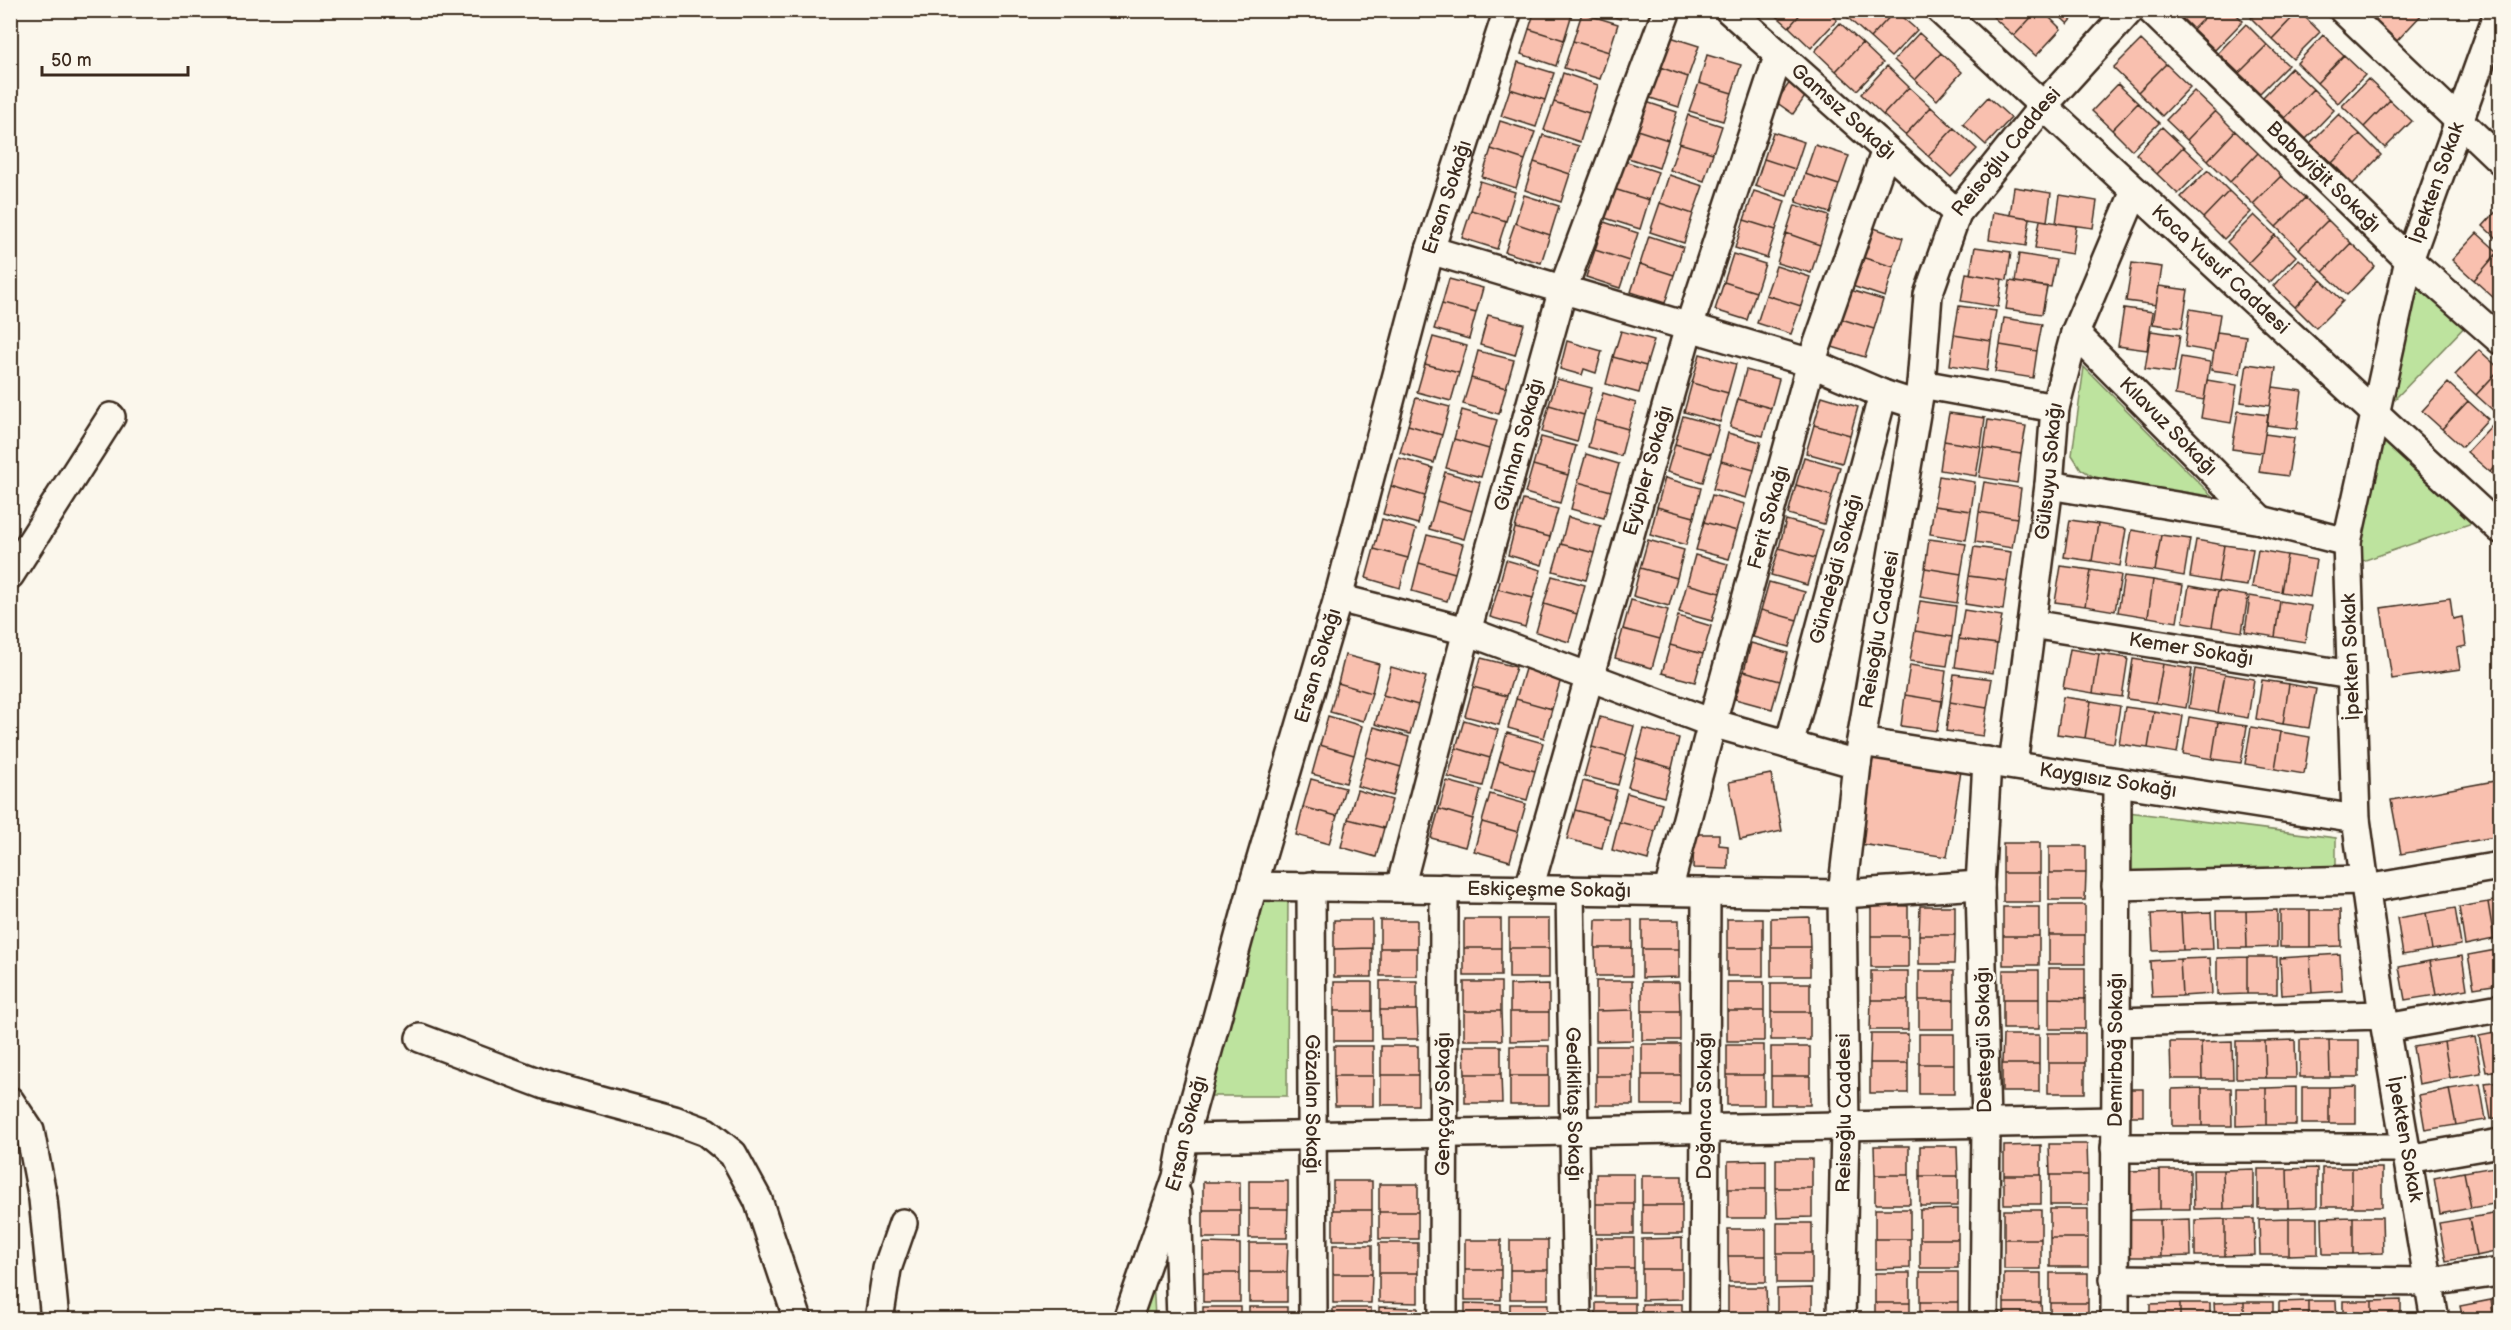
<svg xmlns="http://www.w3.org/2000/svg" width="2511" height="1330" font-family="'Balsamiq Sans',sans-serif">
  <rect width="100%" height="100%" fill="#fbf7ec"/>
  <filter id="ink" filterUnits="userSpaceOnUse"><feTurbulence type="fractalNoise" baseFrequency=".0167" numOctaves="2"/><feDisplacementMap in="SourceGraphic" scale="12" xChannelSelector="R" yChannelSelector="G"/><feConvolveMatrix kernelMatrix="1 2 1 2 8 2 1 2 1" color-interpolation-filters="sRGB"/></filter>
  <g filter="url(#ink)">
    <path fill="#bde39e" stroke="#7c865e" stroke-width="1.5" d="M2413 279 2470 321 2395 399 2390 390Z
      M2084 367 2216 500 2102 482 2081 469 2072 455Z
      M2376 425 2478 521 2357 563Z
      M2128 812 2336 838V870L2128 874Z
      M1288 892 1287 1096H1202L1260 902 1275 894Z
      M1151 1233 1155 1319 1124 1320Z"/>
    <path fill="#f9c0af" stroke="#3b2a1e" stroke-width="1.5" d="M1535 10H1560L1572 14 1564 40 1529 29Z
      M1594 10H1622L1620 19Z
      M1770 10H1804L1789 27Z
      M1804 10H1826L1837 20 1811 48 1789 27Z
      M1855 10H1895V11L1870 38 1848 18Z
      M1997 10H2038L2014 36 1992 16Z
      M2038 10H2042L2061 29 2036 56 2014 36Z
      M2053 10H2080L2068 24Z
      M2174 10H2212L2193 29Z
      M2212 10H2232L2243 21 2215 50 2193 29Z
      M2259 10H2298L2299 11 2272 39 2251 18Z
      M2359 10H2385L2373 24Z
      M2385 10H2424L2425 11 2394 44 2373 24Z
      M1895 11 1917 30 1891 57 1870 38Z
      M2299 11 2320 32 2293 59 2272 39Z
      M1582 13 1618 24 1609 52 1573 41Z
      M1840 23 1862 43 1836 71 1815 51Z
      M2246 24 2267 45 2239 73 2218 53Z
      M1529 29 1564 40 1556 66 1521 54Z
      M1919 33 1941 53 1915 80 1894 60Z
      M1664 35 1699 46 1688 77 1654 65Z
      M2323 35 2344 55 2317 83 2297 63Z
      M2141 40 2166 64 2138 92 2113 68Z
      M1573 41 1609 52 1600 79 1564 68Z
      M1862 43 1883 63 1857 90 1836 71Z
      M2267 45 2288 65 2260 93 2239 73Z
      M1941 53 1962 72 1937 100 1915 80Z
      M1707 55 1741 65 1732 93 1699 83Z
      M2344 55 2365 75 2338 103 2317 83Z
      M1518 62 1554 73 1545 100 1510 89Z
      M2166 64 2190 87 2162 116 2138 92Z
      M1654 65 1688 77 1679 107 1644 96Z
      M1887 66 1909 87 1883 115 1861 94Z
      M2291 68 2313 89 2285 118 2263 97Z
      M1563 73 1598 85 1589 113 1554 102Z
      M2368 79 2390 100 2364 127 2342 106Z
      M1790 82 1807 94 1793 114 1776 102Z
      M1699 83 1732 93 1723 121 1689 111Z
      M2118 84 2138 103 2112 130 2092 111Z
      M1909 87 1931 107 1905 135 1883 115Z
      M1510 89 1545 100 1536 127 1501 116Z
      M2313 89 2334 110 2306 139 2285 118Z
      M2194 91 2215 111 2187 140 2166 120Z
      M1988 97 2011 118 1986 145 1963 124Z
      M2390 100 2412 121 2385 148 2364 127Z
      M1643 101 1677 112 1668 140 1634 129Z
      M1554 102 1589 113 1580 142 1544 130Z
      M2138 103 2159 123 2132 150 2112 130Z
      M1931 107 1954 128 1928 156 1905 135Z
      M2215 111 2235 131 2208 160 2187 140Z
      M2339 114 2360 134 2332 163 2310 143Z
      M1688 115 1722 126 1713 153 1679 143Z
      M1500 121 1535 132 1525 160 1491 149Z
      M2162 127 2183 147 2157 174 2136 154Z
      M1954 128 1977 149 1951 177 1928 156Z
      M1634 129 1668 140 1659 168 1625 157Z
      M2235 131 2258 153 2230 182 2208 160Z
      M1773 132 1804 142 1795 169 1764 159Z
      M2360 134 2381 155 2353 184 2332 163Z
      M1543 135 1579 146 1570 174 1534 162Z
      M1679 143 1713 153 1704 181 1670 170Z
      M1815 145 1849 156 1839 185 1805 174Z
      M2183 147 2204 167 2178 194 2157 174Z
      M1491 149 1525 160 1516 188 1482 177Z
      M2258 153 2281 176 2253 204 2230 182Z
      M1764 159 1795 169 1787 196 1755 186Z
      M1624 161 1658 172 1649 200 1614 189Z
      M1534 162 1570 174 1561 202 1525 190Z
      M2208 170 2229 191 2203 218 2181 197Z
      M1805 174 1839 185 1830 213 1796 202Z
      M1669 175 1703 186 1693 214 1660 203Z
      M2281 176 2305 198 2276 227 2253 204Z
      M1480 181 1515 192 1506 221 1471 210Z
      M2014 187 2051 193 2047 221 2010 215Z
      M1614 189 1649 200 1640 229 1605 218Z
      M1754 191 1785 201 1776 230 1744 220Z
      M2229 191 2251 212 2224 239 2203 218Z
      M1524 195 1559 206 1550 235 1515 223Z
      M2060 195 2097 201 2093 228 2056 223Z
      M2305 198 2328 220 2299 249 2276 227Z
      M1660 203 1693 214 1684 243 1650 232Z
      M1795 205 1829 216 1820 245 1786 233Z
      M2500 207V242L2483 226Z
      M1471 210 1506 221 1497 249 1462 238Z
      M1993 212 2030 218 2026 246 1989 240Z
      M2254 215 2275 235 2248 263 2227 242Z
      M1744 220 1776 230 1767 258 1735 248Z
      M2040 220 2076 226 2072 254 2035 248Z
      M2328 220 2351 243 2323 272 2299 249Z
      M1604 222 1638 233 1629 261 1595 250Z
      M1515 223 1550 235 1541 263 1505 252Z
      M1868 226 1903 238 1894 267 1858 256Z
      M1786 233 1820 245 1811 273 1777 263Z
      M2477 233 2498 252 2474 280 2452 260Z
      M2275 235 2296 256 2269 283 2248 263Z
      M1649 236 1683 247 1674 275 1640 264Z
      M2351 243 2375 266 2347 295 2323 272Z
      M1975 247 2011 252 2007 280 1970 274Z
      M1595 250 1629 261 1620 288 1586 277Z
      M2498 252 2500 254V293L2495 299 2474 280Z
      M1733 254 1765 264 1756 292 1724 282Z
      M2019 254 2056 260 2051 287 2015 282Z
      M1858 256 1894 267 1885 297 1849 285Z
      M2299 259 2321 280 2295 307 2273 286Z
      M2132 263 2162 267 2156 305 2126 301Z
      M1640 264 1674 275 1665 303 1631 292Z
      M1776 266 1810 277 1801 306 1766 295Z
      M1966 273 2002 279 1998 307 1961 301Z
      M1449 279 1483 288 1476 313 1442 304Z
      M2321 280 2343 301 2316 328 2295 307Z
      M2010 281 2047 287 2042 314 2006 309Z
      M1724 282 1756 292 1747 320 1715 310Z
      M2159 286 2188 290 2182 328 2153 324Z
      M1847 289 1883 300 1874 329 1838 318Z
      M1766 295 1801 306 1791 334 1757 323Z
      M1442 304 1476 313 1469 339 1434 329Z
      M1959 306 1996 311 1991 341 1954 335Z
      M2124 308 2153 312 2147 350 2118 346Z
      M2190 309 2220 314 2214 352 2185 347Z
      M1488 315 1524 324 1515 355 1480 345Z
      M1838 318 1874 329 1865 357 1829 346Z
      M2004 318 2042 324 2037 351 2000 345Z
      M1621 331 1654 340 1646 366 1613 357Z
      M2151 331 2180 335 2174 373 2145 369Z
      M2217 332 2246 336 2240 374 2211 370Z
      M1954 335 1991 341 1987 371 1950 365Z
      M1433 337 1467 346 1459 373 1425 364Z
      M1567 341 1602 351 1596 373 1584 369 1582 375 1560 369Z
      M2000 345 2037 351 2033 378 1995 372Z
      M2479 350 2500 369 2476 395 2455 375Z
      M1478 351 1514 360 1506 388 1471 378Z
      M1700 354 1736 364 1728 393 1692 383Z
      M1613 357 1646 366 1639 393 1606 384Z
      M2181 357 2210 362 2204 400 2175 395Z
      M1425 364 1459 373 1451 401 1417 392Z
      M2247 364 2276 368 2270 406 2241 402Z
      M2500 369V410L2497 414 2476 395Z
      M1746 370 1779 379 1771 408 1738 399Z
      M1471 378 1506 388 1499 414 1463 404Z
      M1557 379 1592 388 1584 415 1549 405Z
      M2207 380 2237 385 2231 423 2201 418Z
      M1692 383 1728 393 1720 422 1684 412Z
      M2448 383 2468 401 2442 429 2422 411Z
      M2273 387 2302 391 2297 429 2267 425Z
      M1603 393 1636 403 1628 429 1595 420Z
      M1822 396 1858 407 1850 435 1814 425Z
      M1416 398 1450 407 1442 435 1408 425Z
      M1738 399 1771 408 1763 436 1730 427Z
      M2468 401 2488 419 2462 447 2442 429Z
      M1549 405 1584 415 1577 442 1542 432Z
      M1462 410 1497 420 1489 449 1454 439Z
      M2238 411 2268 415 2262 453 2232 449Z
      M1949 413 1985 418 1981 447 1944 441Z
      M1683 416 1719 426 1711 454 1675 444Z
      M1595 420 1628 429 1621 456 1588 447Z
      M1988 420 2026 426 2021 454 1984 448Z
      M2493 424 2500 430V460L2490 472 2467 452Z
      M1408 425 1442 435 1434 463 1400 453Z
      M1814 425 1850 435 1842 463 1806 453Z
      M1728 433 1761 442 1754 470 1721 461Z
      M2265 434 2294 438 2288 476 2259 472Z
      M1541 437 1576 446 1568 475 1533 465Z
      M1454 439 1489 449 1481 477 1446 468Z
      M1944 441 1981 447 1976 476 1940 470Z
      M1675 444 1711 454 1703 482 1667 472Z
      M1984 448 2021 454 2017 483 1979 477Z
      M1586 454 1619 464 1611 491 1578 482Z
      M1804 457 1840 467 1832 496 1796 485Z
      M1399 458 1433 468 1425 496 1391 486Z
      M2500 460V482L2490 472Z
      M1721 461 1754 470 1746 498 1713 489Z
      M1533 465 1568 475 1560 503 1525 493Z
      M1445 472 1480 482 1472 511 1437 501Z
      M1939 476 1975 482 1971 511 1934 506Z
      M1665 478 1701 488 1694 517 1657 507Z
      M1578 482 1611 491 1604 518 1571 509Z
      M1984 482 2021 488 2017 518 1979 512Z
      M1796 485 1832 496 1824 524 1788 514Z
      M1391 486 1425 496 1418 524 1383 514Z
      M1712 495 1745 504 1737 531 1704 522Z
      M1523 500 1558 509 1550 537 1515 528Z
      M1437 501 1472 511 1464 539 1429 529Z
      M1934 506 1971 511 1966 540 1930 534Z
      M1657 507 1694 517 1686 545 1650 535Z
      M1979 512 2017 518 2012 548 1975 542Z
      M1568 517 1601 526 1594 553 1561 544Z
      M1382 519 1416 529 1408 558 1374 549Z
      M1786 520 1823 530 1815 558 1779 548Z
      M2070 520 2098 524 2092 561 2064 557Z
      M1704 522 1737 531 1729 559 1696 550Z
      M2098 524 2126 529 2120 566 2092 561Z
      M1515 528 1550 537 1542 565 1508 555Z
      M2132 530 2161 535 2155 571 2126 567Z
      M1427 535 1463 544 1455 573 1419 563Z
      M2161 535 2190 539 2184 576 2155 571Z
      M1929 539 1966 544 1961 574 1925 568Z
      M1648 540 1684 550 1677 578 1640 568Z
      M2196 540 2224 545 2218 582 2190 577Z
      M1561 544 1594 553 1586 580 1553 571Z
      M2224 545 2253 549 2247 586 2218 582Z
      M1974 547 2011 552 2007 581 1969 576Z
      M1779 548 1815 558 1807 585 1771 575Z
      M1374 549 1408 558 1400 588 1366 578Z
      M2258 550 2287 555 2281 592 2252 587Z
      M1695 555 1728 564 1720 593 1687 584Z
      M2287 555 2316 560 2310 597 2281 592Z
      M1506 560 1541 570 1533 598 1498 589Z
      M1419 563 1455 573 1447 601 1412 591Z
      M2061 566 2091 570 2085 606 2055 602Z
      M1640 568 1677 578 1669 606 1633 596Z
      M1925 568 1961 574 1957 603 1920 597Z
      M2091 570 2121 575 2115 611 2085 606Z
      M1552 576 1585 585 1577 614 1544 604Z
      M1969 576 2007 581 2003 610 1965 604Z
      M2124 576 2153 580 2148 617 2118 612Z
      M2153 580 2183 585 2177 622 2148 617Z
      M1769 582 1805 592 1797 620 1761 610Z
      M1687 584 1720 593 1712 621 1679 612Z
      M2189 586 2218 591 2212 627 2183 622Z
      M1498 589 1533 598 1525 627 1490 617Z
      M2218 591 2248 596 2242 632 2212 627Z
      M2250 596 2280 601 2275 637 2245 632Z
      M2450 598 2453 619 2462 617 2466 646 2457 648 2460 669 2392 679 2381 608Z
      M1631 600 1668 610 1660 639 1623 629Z
      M1920 601 1956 606 1952 637 1915 631Z
      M2280 601 2311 606 2305 642 2275 637Z
      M1544 604 1577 614 1569 642 1536 632Z
      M1761 610 1797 620 1789 647 1753 637Z
      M1964 610 2002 616 1997 644 1959 639Z
      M1678 616 1711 626 1703 654 1670 645Z
      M1623 629 1660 639 1652 668 1615 658Z
      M1915 631 1952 637 1947 666 1910 661Z
      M1959 639 1997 644 1993 673 1955 667Z
      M1751 643 1788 653 1780 681 1744 671Z
      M1670 645 1703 654 1695 682 1662 673Z
      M2070 649 2099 654 2093 693 2063 688Z
      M2099 654 2128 658 2122 697 2093 693Z
      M1345 655 1379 664 1372 693 1338 683Z
      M1481 658 1516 667 1507 696 1473 687Z
      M2133 659 2163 664 2156 703 2127 699Z
      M2163 664 2192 669 2186 708 2156 703Z
      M1910 665 1946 671 1942 701 1905 695Z
      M1391 667 1426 677 1418 705 1383 695Z
      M1525 669 1561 679 1552 709 1516 699Z
      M2195 669 2225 674 2218 713 2189 708Z
      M1744 671 1780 681 1772 709 1735 699Z
      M1954 674 1992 679 1987 708 1950 702Z
      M2225 674 2254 679 2248 718 2218 713Z
      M2262 680 2289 684 2283 724 2256 719Z
      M1338 683 1372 693 1363 721 1330 712Z
      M2289 684 2316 689 2309 728 2283 724Z
      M1473 687 1507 696 1499 725 1465 716Z
      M1383 695 1418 705 1410 734 1375 724Z
      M1905 695 1942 701 1937 731 1901 726Z
      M2063 697 2091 701 2085 738 2057 734Z
      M1516 699 1552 709 1544 738 1508 728Z
      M2091 701 2120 706 2114 743 2085 738Z
      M1950 702 1987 708 1983 736 1946 731Z
      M2125 707 2154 711 2148 748 2119 744Z
      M2154 711 2183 716 2177 753 2148 748Z
      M1328 716 1362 726 1354 755 1320 745Z
      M1600 717 1634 726 1626 756 1592 747Z
      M2189 717 2218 722 2212 759 2183 754Z
      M1464 720 1498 730 1490 758 1456 748Z
      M2218 722 2247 726 2241 763 2212 759Z
      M1374 727 1409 737 1401 767 1366 757Z
      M2251 727 2281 732 2275 769 2245 764Z
      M1644 729 1679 738 1672 768 1636 758Z
      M2281 732 2310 737 2304 774 2275 769Z
      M1507 733 1543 743 1535 771 1499 761Z
      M1320 745 1354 755 1346 783 1312 774Z
      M1592 747 1626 756 1618 785 1584 776Z
      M1456 748 1490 758 1483 786 1448 777Z
      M1865 754 1961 771 1947 857 1854 843Z
      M1366 757 1401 767 1393 796 1357 786Z
      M1636 758 1672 768 1664 797 1628 787Z
      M1499 761 1535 771 1527 800 1491 790Z
      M1771 774 1782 831 1740 840 1729 782Z
      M1311 779 1345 788 1337 816 1303 807Z
      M2500 780V836L2401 854 2391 800Z
      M1447 781 1481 790 1473 819 1439 809Z
      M1583 781 1617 790 1609 819 1575 810Z
      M1357 790 1392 800 1384 828 1348 819Z
      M1627 793 1662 803 1655 831 1619 822Z
      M1490 794 1526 804 1518 832 1482 822Z
      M1303 807 1337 816 1329 844 1296 835Z
      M1439 809 1473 819 1465 847 1431 838Z
      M1575 810 1609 819 1602 848 1567 839Z
      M1348 819 1384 828 1376 857 1341 847Z
      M1482 822 1518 832 1510 861 1474 851Z
      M1619 822 1655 831 1648 860 1612 850Z
      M1694 834H1719V845L1728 846V869L1693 868Z
      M2003 843H2040V873H2003Z
      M2049 846H2086V873H2049Z
      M2003 873H2040V902H2003Z
      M2049 873H2086L2085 900H2049Z
      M2500 900V938L2494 939 2488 902Z
      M2488 902 2494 939 2465 945 2459 907Z
      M1871 905 1908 906V936H1871Z
      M2049 905H2085V935H2049Z
      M1920 906H1955V935H1919Z
      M2003 907H2039V936H2003Z
      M2455 908 2461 945 2432 950 2426 913Z
      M2277 910V947L2247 948 2246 911Z
      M2280 910H2310V947H2280Z
      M2310 910H2340L2341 946 2310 947Z
      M2216 911H2246L2247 948H2217Z
      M2211 912 2213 949 2183 950 2181 913Z
      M2181 913 2183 950 2153 951 2151 914Z
      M2426 913 2432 950 2403 955 2397 918Z
      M1809 917 1810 947H1771V918Z
      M1464 919H1501V948H1464Z
      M1509 919H1549V948H1509Z
      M1727 919H1763V948H1727Z
      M1334 920H1372V948L1334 949Z
      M1380 920H1417V948H1380Z
      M1596 920H1632V948H1595Z
      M1642 920H1679V949H1642Z
      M1919 935H1955L1954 964H1919Z
      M2049 935H2085V964H2049Z
      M1871 936H1908V967H1871Z
      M2003 936H2039V965H2003Z
      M1771 947H1810V976H1771Z
      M1372 948V977H1334V949Z
      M1380 948H1417V976H1380Z
      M1464 948H1501V976H1464Z
      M1509 948H1549V978H1509Z
      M1595 948H1632V976H1596Z
      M1727 948H1763V976H1727Z
      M1642 949H1679V977L1642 978Z
      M2500 949V973L2496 950Z
      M2496 950 2500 984 2474 988 2468 955Z
      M2340 954 2342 991 2312 993 2310 956Z
      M2310 956 2312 993 2282 995 2280 958Z
      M2462 956 2467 989 2436 995 2430 961Z
      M2247 957H2277V994H2247Z
      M2247 957V994L2217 995V958Z
      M2210 958 2212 994 2182 996 2180 959Z
      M2180 959 2182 996 2152 997 2150 961Z
      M2430 961 2436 995 2405 1000 2399 967Z
      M2049 968H2085V999L2049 998Z
      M2003 970H2039V999H2003Z
      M1871 971H1908V1000H1871Z
      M1919 971H1954V1000H1919Z
      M1380 981H1417V1010H1380Z
      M1596 981H1632L1633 1010 1596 1011Z
      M1334 982H1372V1011H1334Z
      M1464 982H1501V1011H1464Z
      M1642 982H1679L1680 1011H1642Z
      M1727 982H1764V1011H1727Z
      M1771 983H1810V1012H1771Z
      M1549 984V1012H1510V985Z
      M2049 998 2085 999V1029H2049Z
      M2003 999H2039V1029H2003Z
      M1871 1000H1908V1030H1870Z
      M1919 1000H1954V1029H1919Z
      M1380 1010H1417L1418 1039H1381Z
      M1633 1010V1040L1596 1041V1011Z
      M1334 1011H1372V1041H1334Z
      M1464 1011H1501L1502 1040H1464Z
      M1642 1011H1680V1040H1642Z
      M1727 1011H1764V1041H1727Z
      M1510 1012H1549V1040L1510 1041Z
      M1771 1012H1810V1040H1771Z
      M2500 1032V1070L2486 1072 2479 1036Z
      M2048 1033H2085V1063H2048Z
      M1871 1034H1908V1063H1870Z
      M1919 1034H1954V1064H1919Z
      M2003 1035H2039V1064H2002Z
      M2475 1037 2481 1073 2450 1078 2444 1042Z
      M2295 1040 2296 1078H2266L2265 1041Z
      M2300 1040H2329L2330 1077H2300Z
      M2329 1040H2359V1077H2330Z
      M2232 1041 2233 1079H2202L2201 1042Z
      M2236 1041H2265L2266 1078H2236Z
      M2170 1042H2201L2202 1079H2171Z
      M2444 1042 2450 1078 2419 1084 2413 1047Z
      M1642 1044H1680V1075H1642Z
      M1727 1045H1764V1075H1727Z
      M1334 1046H1373V1076H1334Z
      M1381 1046H1418V1075H1381Z
      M1464 1046H1501V1074H1465Z
      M1510 1046H1549V1076H1510Z
      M1596 1046H1633V1076H1596Z
      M1771 1047H1810V1076H1771Z
      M1870 1063H1908V1093H1870Z
      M2048 1063H2085V1093H2048Z
      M1919 1064H1954V1094H1919Z
      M2002 1064H2039V1092H2002Z
      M1465 1074H1501L1502 1103H1465Z
      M1381 1075H1418V1105H1381Z
      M1642 1075H1680V1105H1642Z
      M1727 1075H1764V1105H1727Z
      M1334 1076H1373V1106H1335Z
      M1510 1076H1549V1105H1510Z
      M1596 1076H1633V1105H1596Z
      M1771 1076H1810V1105H1771Z
      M2500 1081V1117L2491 1119 2485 1083Z
      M2480 1084 2486 1120 2456 1125 2449 1089Z
      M2356 1086V1124H2329V1087Z
      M2296 1087V1125H2266V1088Z
      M2302 1087H2329V1124H2302Z
      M2202 1088H2231L2232 1126H2202Z
      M2202 1088V1126H2172V1089Z
      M2236 1088H2266V1125L2236 1126Z
      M2120 1089H2143V1116H2120Z
      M2449 1089 2456 1125 2425 1130 2419 1095Z
      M2049 1144H2087L2088 1175H2050Z
      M2041 1145V1175H2004V1146Z
      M1874 1146H1909V1175H1875Z
      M1920 1146H1957L1958 1176H1920Z
      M1776 1159H1812V1188H1776Z
      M1766 1160V1189H1728V1161Z
      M2494 1167 2500 1203 2471 1208 2464 1172Z
      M2317 1168V1207L2288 1208 2287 1169Z
      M2322 1168H2352V1207H2322Z
      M2352 1168H2382V1207H2352Z
      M2254 1169V1208L2224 1209 2223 1170Z
      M2258 1169H2287L2288 1208H2258Z
      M2160 1170H2190V1209H2160Z
      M2160 1170V1209L2130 1210V1171Z
      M2193 1170H2223L2224 1209H2194Z
      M2464 1172 2471 1208 2440 1214 2434 1178Z
      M1596 1174H1634V1204H1596Z
      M1875 1175H1909L1910 1204H1875Z
      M2004 1175H2041V1204H2004Z
      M2050 1175H2088V1205H2050Z
      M1642 1176H1682V1205H1642Z
      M1920 1176H1958V1206H1920Z
      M1249 1181H1288V1209H1249Z
      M1333 1181H1372V1210H1333Z
      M1203 1182H1240V1210H1203Z
      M1379 1184H1418V1212H1379Z
      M1776 1188H1812V1217L1777 1218Z
      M1728 1189H1766V1218H1728Z
      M1596 1204H1634V1234H1596Z
      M1642 1205H1682V1234H1642Z
      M1249 1209H1288L1287 1238H1249Z
      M1875 1209H1910V1239H1875Z
      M1958 1209V1239H1920V1210Z
      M2050 1209H2088V1238H2050Z
      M1203 1210H1240V1238H1203Z
      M1333 1210H1372V1240H1333Z
      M2004 1210H2041V1239H2004Z
      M1379 1212H1418V1239H1379Z
      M2499 1213 2500 1251 2476 1256 2469 1218Z
      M2353 1217H2382L2383 1253 2353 1254Z
      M2353 1217V1254H2323L2322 1218Z
      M2289 1218H2318V1254L2289 1255Z
      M2289 1218V1255H2260L2259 1219Z
      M2469 1218 2476 1256 2446 1261 2439 1223Z
      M2190 1219 2191 1256 2161 1257 2160 1220Z
      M2225 1219H2254L2255 1255 2225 1256Z
      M2225 1219V1256H2195V1220Z
      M2130 1220H2160L2161 1257H2130Z
      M1777 1223H1812V1253H1777Z
      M1728 1229H1766V1256H1728Z
      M1596 1238H1634V1268H1596Z
      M1682 1238V1269H1642V1239Z
      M2050 1238H2088V1267H2050Z
      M1875 1239H1910V1268L1875 1269Z
      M1920 1239H1958V1268H1920Z
      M2004 1239H2041V1269H2004Z
      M1465 1240H1501V1270H1465Z
      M1510 1240H1548V1270H1510Z
      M1203 1243 1240 1244V1273H1203Z
      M1249 1243H1288L1287 1272H1249Z
      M1379 1243H1418V1273H1379Z
      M1333 1245H1372V1274H1333Z
      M1777 1253H1812V1283H1777Z
      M1728 1256H1766V1282H1729Z
      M1596 1268H1634V1297H1596Z
      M1642 1269H1682V1299L1642 1300Z
      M1465 1270H1501V1300H1465Z
      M1510 1270H1548V1299H1510Z
      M1249 1272H1287V1302H1249Z
      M1920 1272H1958V1302H1920Z
      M1203 1273H1240V1302H1203Z
      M1379 1273H1418V1303L1379 1302Z
      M1875 1273H1910V1303H1875Z
      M2004 1273H2041V1303H2004Z
      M2050 1273H2088V1303H2050Z
      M1333 1274H1372L1371 1303H1333Z
      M1728 1287H1766L1767 1316H1728Z
      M1812 1288V1317H1777V1289Z
      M2500 1299V1320H2494L2491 1300Z
      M2401 1300V1320H2372V1301Z
      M2491 1300 2494 1320H2463L2460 1306Z
      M2308 1301H2336L2337 1320H2308Z
      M2308 1301V1320H2279V1302Z
      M2343 1301H2372V1320H2343Z
      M1920 1302H1958V1320H1920Z
      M2244 1302H2273V1320H2244Z
      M2244 1302V1320H2215L2214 1303Z
      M1465 1303 1501 1304V1320H1465Z
      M1596 1303H1635V1320H1596Z
      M1875 1303H1910V1320H1875Z
      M2004 1303H2041L2042 1320H2004Z
      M2050 1303H2088V1320H2050Z
      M2180 1303H2210V1320H2180Z
      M2180 1303V1320H2150V1304Z
      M1510 1304H1548V1320H1510Z
      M1642 1304H1682V1320H1642Z
      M1203 1307H1240V1320H1203Z
      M1249 1307H1287V1320H1249Z
      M1379 1307 1418 1308V1320H1379Z
      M1333 1308H1371V1320H1333Z
      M1728 1316H1767V1320H1728Z
      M1777 1317H1812V1320H1777Z"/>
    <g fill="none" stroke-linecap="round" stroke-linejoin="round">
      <g stroke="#3b2a1e" stroke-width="32">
        <g id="minor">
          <path id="s1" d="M1729 10 1957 213"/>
          <path id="s2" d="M1940 10 2500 529"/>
          <path id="s3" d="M2151 10 2409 260 2500 340"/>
          <path d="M2343 10 2500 160"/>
          <path d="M1430 250 1811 363 1883 394 1917 405"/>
          <path id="s4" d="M2075 333 2261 520"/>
          <path d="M1921 384 2055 408"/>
          <path d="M2049 485 2261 520 2347 542"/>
          <path d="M10 575 111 417"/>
          <path d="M1338 598 1467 631 1712 723 1857 764"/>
          <path id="s5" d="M2031 624 2351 675"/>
          <path id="s6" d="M1861 742 2356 819"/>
          <path id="s7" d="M1789 745 1883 394"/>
          <path id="s8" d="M2013 765 2049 485 2055 408 2075 333 2135 191"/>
          <path id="s9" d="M1253 886 1842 894 1980 885"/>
          <path id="s10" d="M1311 886 1313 1320"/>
          <path d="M2116 886 2364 880"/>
          <path id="s11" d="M1400 888 1467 631 1563 289 1667 10"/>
          <path id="s12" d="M1529 889 1689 327 1779 54"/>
          <path d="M2366 889 2500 866"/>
          <path id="s13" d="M1570 890 1577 1320"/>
          <path id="s14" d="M1668 891 1712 723 1811 363 1886 150"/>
          <path d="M2115 1022 2383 1015"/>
          <path d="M2386 1028 2500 1008"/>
          <path d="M420 1038 545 1085 674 1120 706 1132 733 1154 758 1200 798 1320"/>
          <path d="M10 1101 30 1131 43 1199 55 1320"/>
          <path d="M1184 1138 2115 1121"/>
          <path d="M2115 1148H2406"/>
          <path d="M2408 1159 2500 1143"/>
          <path d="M1177 1195 1181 1320"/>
          <path d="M2114 1279 2429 1282 2500 1272"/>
          <path d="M879 1320 887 1269 903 1223"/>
          <path id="s15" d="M1127 1320 1177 1177 1184 1138 1253 886 1338 598 1430 250 1508 10"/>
          <path id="s16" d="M1443 1320 1444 888"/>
          <path id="s17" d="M1704 1320 1706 892"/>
          <path id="s18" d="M1841 1320 1845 1127 1842 894 1857 764 1921 384 1928 295 1957 213 2043 106 2130 10"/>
          <path d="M1984 1320 1986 1124 1980 885 1987 761"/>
          <path id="s19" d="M2115 1320 2117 782"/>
          <path id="s20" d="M2435 1320 2383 1015 2356 819 2347 542 2409 260 2499 10"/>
        </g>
      </g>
      <use href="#minor" stroke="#fbf7ec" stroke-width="27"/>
    </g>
  </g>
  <g text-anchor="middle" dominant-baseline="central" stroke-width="6" stroke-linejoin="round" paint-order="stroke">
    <g font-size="20" fill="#3b2a1e" stroke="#fbf7ec">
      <text stroke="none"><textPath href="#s1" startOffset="153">Gamsız Sokağı</textPath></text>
      <text stroke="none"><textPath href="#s18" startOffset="1197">Reisoğlu Caddesi</textPath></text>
      <text stroke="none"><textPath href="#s3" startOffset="240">Babayiğit Sokağı</textPath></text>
      <text stroke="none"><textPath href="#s20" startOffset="1155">İpekten Sokak</textPath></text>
      <text stroke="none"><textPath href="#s15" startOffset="1168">Ersan Sokağı</textPath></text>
      <text stroke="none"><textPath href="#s2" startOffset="382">Koca Yusuf Caddesi</textPath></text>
      <text stroke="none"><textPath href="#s4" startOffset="132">Kılavuz Sokağı</textPath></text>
      <text stroke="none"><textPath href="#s11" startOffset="459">Günhan Sokağı</textPath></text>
      <text stroke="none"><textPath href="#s12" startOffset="435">Eyüpler Sokağı</textPath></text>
      <text stroke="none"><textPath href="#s8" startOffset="296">Gülsuyu Sokağı</textPath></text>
      <text stroke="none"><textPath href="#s14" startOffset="387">Ferit Sokağı</textPath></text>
      <text stroke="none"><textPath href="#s7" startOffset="182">Gündeğdi Sokağı</textPath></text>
      <text stroke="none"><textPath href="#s18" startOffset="693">Reisoğlu Caddesi</textPath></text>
      <text stroke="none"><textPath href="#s5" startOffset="162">Kemer Sokağı</textPath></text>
      <text transform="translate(2351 657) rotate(-92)">İpekten Sokak</text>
      <text stroke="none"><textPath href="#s15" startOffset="682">Ersan Sokağı</textPath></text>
      <text stroke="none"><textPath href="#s6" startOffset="250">Kaygısız Sokağı</textPath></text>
      <text stroke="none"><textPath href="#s9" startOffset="296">Eskiçeşme Sokağı</textPath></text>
      <text transform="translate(1984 1040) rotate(-91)">Destegül Sokağı</text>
      <text stroke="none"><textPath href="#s19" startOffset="270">Demirbağ Sokağı</textPath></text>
      <text stroke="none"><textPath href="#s10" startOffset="218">Gözalan Sokağı</textPath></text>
      <text stroke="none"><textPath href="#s16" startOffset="216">Genççay Sokağı</textPath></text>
      <text stroke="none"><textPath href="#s13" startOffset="214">Gediklitaş Sokağı</textPath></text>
      <text stroke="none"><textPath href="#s17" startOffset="214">Doğanca Sokağı</textPath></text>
      <text stroke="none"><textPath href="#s18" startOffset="207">Reisoğlu Caddesi</textPath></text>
      <text stroke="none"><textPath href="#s15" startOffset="196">Ersan Sokağı</textPath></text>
      <text transform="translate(2405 1139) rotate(80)">İpekten Sokak</text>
    </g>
  </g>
  <rect width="2511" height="1330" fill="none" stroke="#fbf7ec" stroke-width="36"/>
  <rect x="18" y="18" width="2475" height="1294" fill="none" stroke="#3b2a1e" stroke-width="2" filter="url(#ink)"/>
  <path d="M42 66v9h146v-9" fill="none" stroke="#3b2a1e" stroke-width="3"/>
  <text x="51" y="66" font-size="18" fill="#3b2a1e" stroke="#fbf7ec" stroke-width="4.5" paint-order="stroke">50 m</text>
</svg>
